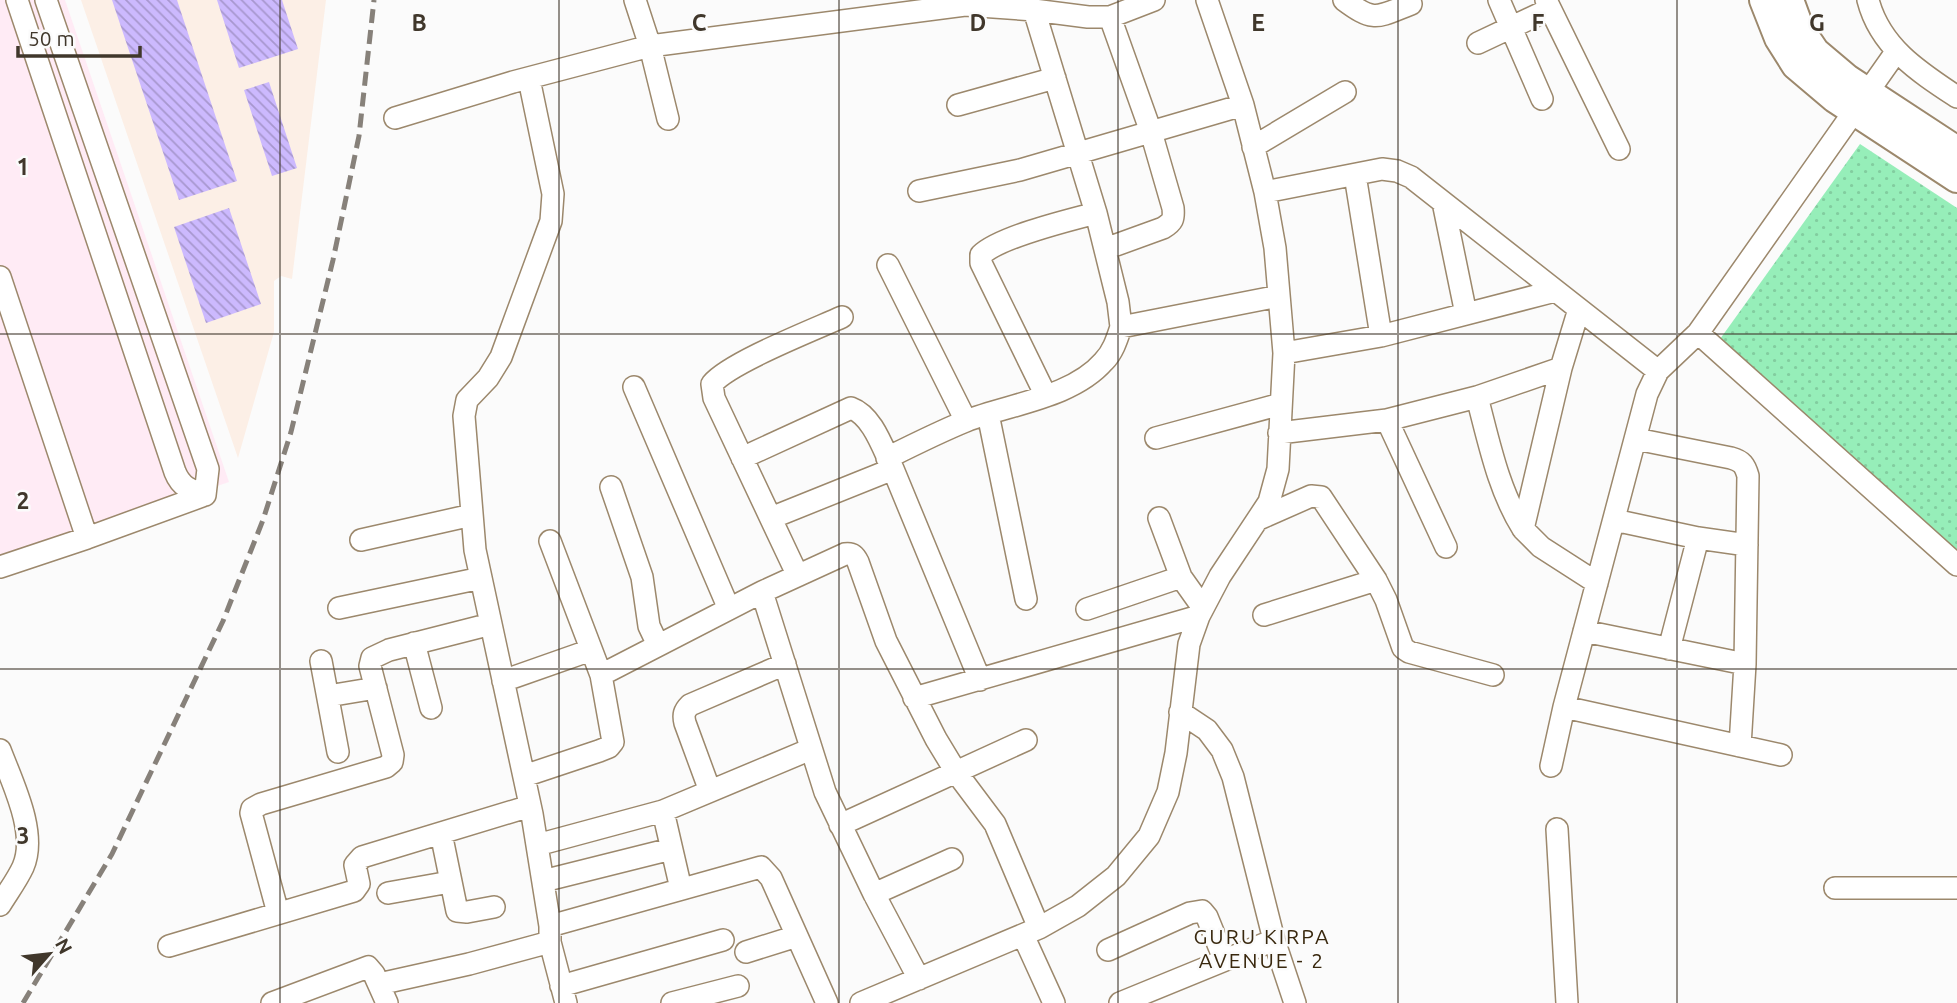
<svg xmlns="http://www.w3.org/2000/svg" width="1957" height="1003" font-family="Ubuntu,sans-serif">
  <defs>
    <pattern id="grass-dots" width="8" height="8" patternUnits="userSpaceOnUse" patternTransform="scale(1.75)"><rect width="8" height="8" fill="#96eeb9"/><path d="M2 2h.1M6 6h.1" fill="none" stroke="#82cd9f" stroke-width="1.8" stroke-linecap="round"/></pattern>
    <pattern id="building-back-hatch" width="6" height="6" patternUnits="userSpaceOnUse" patternTransform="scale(1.75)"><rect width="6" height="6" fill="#ccb9fe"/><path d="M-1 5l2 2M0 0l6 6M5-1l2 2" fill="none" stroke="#a797ce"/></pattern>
  </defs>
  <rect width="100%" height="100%" fill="#fbfbfb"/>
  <path fill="#ffebf5" d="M0 0H65L229 482 0 560Z"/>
  <path fill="#fcefe6" d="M81 0H326L292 279 281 276 274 281V332L238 458Z"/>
  <path fill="url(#grass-dots)" d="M1860 144 1957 208V562L1710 353Z"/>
  <path fill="url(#building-back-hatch)" d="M112 0H177L237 181 179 200Z
    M217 0H282L298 49 239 68Z
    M269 82 297 168 272 176 244 90Z
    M229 208 261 304 206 323 174 227Z"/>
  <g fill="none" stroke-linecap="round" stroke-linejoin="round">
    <g stroke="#9c886c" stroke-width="24">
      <path id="minor" d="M17 0 175 472C181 487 190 490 205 495
        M46 0 208 469 205 495
        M635 0 650 46 668 119
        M1344 0C1375 23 1377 17 1411 4
        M1499 0 1542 99
        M1546 0 1619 149
        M1868 0C1880 47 1919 72 1957 97
        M1034 10 1096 213 1118 302 1121 327 1279 296
        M1478 43 1550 9
        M529 79 553 194 551 221 501 357 488 378 467 400 464 416 475 550 532 814 550 926V942L566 1003
        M958 105 1055 78
        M395 118 513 82 650 46 965 5 1034 10 1088 17H1110L1154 0
        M1253 147 1345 92
        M1355 175 1381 336
        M919 191 1020 170 1243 105
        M1265 192 1382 169 1397 171 1411 177 1658 371 1647 394 1564 707 1551 766
        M1443 202 1466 314
        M1105 249 1163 228C1173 222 1174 219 1173 208L1151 132 1110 17
        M888 265 966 421
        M0 277 87 538
        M1579 309 1561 368 1523 529 1541 547 1597 583
        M1698 333 1957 565
        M1284 353 1381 336 1555 291
        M1658 371 1698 333 1896 52
        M634 387 729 609
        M1046 396 981 263V255C999 237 1069 220 1096 213
        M988 414 1026 599
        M1387 420 1446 547
        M1279 433 1387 420 1477 397
        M1156 438 1281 404
        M742 458 851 408C873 416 883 449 893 469
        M887 458C913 445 939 432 966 421 1009 404 1072 398 1104 361 1113 352 1117 339 1121 327
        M611 487 642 577 649 626 658 645
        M771 518 893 469 980 680
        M1159 518 1181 577 1203 608
        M1259 519 1311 496 1321 497 1376 580 1386 600 1403 648 1409 652 1493 675
        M1614 520 1698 538 1747 545
        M1523 529C1498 489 1489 442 1477 397L1561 368
        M361 540 472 515
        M550 541 601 675 762 592
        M0 567 87 538 205 495
        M797 574 714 398 712 384C729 363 813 330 842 317
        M339 608 481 578
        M1087 609 1181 577
        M1264 615 1376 580
        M1584 631 1745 664 1748 476C1745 465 1742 461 1731 458L1636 439
        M414 643 431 708
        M1669 649 1698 538
        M321 661 338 752
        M503 681 591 650
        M328 696 376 688
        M914 698 1199 616
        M1564 707 1781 755
        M1180 712 1207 730 1222 750 1233 777 1274 940 1295 1003
        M1740 746 1745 664
        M0 750C12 782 38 833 23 867 17 880 8 892 0 905
        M524 776 599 751 609 747 613 742 601 675
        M710 791 685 723C683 715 684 711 690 705L785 664
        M663 811 681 889
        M840 825 1026 740
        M1557 829 1567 1003
        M441 833 457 911 467 912 494 907
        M537 845 663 811 811 749
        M543 881 671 849
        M1835 888H1957
        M388 893 450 882
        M874 894 952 859
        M278 913 251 813 252 809 261 804 386 767 392 762 393 755 370 666 372 658 389 650 491 624
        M550 926 761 867 771 878 827 1003
        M1023 935 1054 1003
        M169 946 354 891 359 884 355 865 362 857 530 806
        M1108 950 1190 913 1202 911 1207 917 1224 959
        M746 952 797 936
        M919 979 874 894 825 792 762 592 845 554C853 553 855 556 858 562L886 641 936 739 956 772 995 824 1039 928
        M379 984 469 964 550 942
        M561 986 723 940
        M272 1003 368 967 374 974 387 1003
        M672 1003 738 986
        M861 1003 1039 928 1078 906 1116 876 1149 836 1168 792 1176 753 1189 644 1199 616 1220 576 1269 502 1278 469 1284 353 1275 248 1265 192 1243 105 1207 0
        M1120 1003 1274 940"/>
    </g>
    <g stroke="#9c886c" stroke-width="32">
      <path id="major" d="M1764 0 1779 38 1796 65 1835 98 1957 178
        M1789 0 1800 30 1815 52 1847 79 1957 151"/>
    </g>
    <use href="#minor" stroke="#fff" stroke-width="21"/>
    <use href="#major" stroke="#fff" stroke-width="28"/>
    <path stroke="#87817a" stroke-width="5" stroke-dasharray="14 7" stroke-linecap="butt" d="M23 1003 112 854 223 621 263 520 291 432 333 260 359 136 374 0"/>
  </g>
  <path fill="none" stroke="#40372b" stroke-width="2" stroke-opacity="0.55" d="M280 0V1003M559 0V1003M839 0V1003M1118 0V1003M1398 0V1003M1677 0V1003M0 334H1957M0 669H1957"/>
  <g text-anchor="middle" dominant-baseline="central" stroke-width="5" stroke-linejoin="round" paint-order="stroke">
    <g font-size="21" letter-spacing="2" fill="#39280e" stroke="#fbfbfb">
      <text x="1262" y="936">GURU KIRPA<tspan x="1262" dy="24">AVENUE - 2</tspan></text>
    </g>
  </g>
  <g font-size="23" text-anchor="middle" font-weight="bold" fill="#40372b" stroke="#fbfbfb" stroke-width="5" stroke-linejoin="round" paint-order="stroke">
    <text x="419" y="31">B</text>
    <text x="699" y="31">C</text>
    <text x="978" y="31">D</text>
    <text x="1258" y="31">E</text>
    <text x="1538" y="31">F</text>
    <text x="1817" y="31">G</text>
    <text x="23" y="175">1</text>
    <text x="23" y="509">2</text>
    <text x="23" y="844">3</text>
  </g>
  <g transform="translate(49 954) rotate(62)" stroke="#fbfbfb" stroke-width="5" paint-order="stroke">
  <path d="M0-5L12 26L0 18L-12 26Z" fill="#40372b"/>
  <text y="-10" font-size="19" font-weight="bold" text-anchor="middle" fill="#40372b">N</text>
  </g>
  <path d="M18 46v10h122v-10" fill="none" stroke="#40372b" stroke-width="3.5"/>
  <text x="28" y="46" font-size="21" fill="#40372b" stroke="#fbfbfb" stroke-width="5" paint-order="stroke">50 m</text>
</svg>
